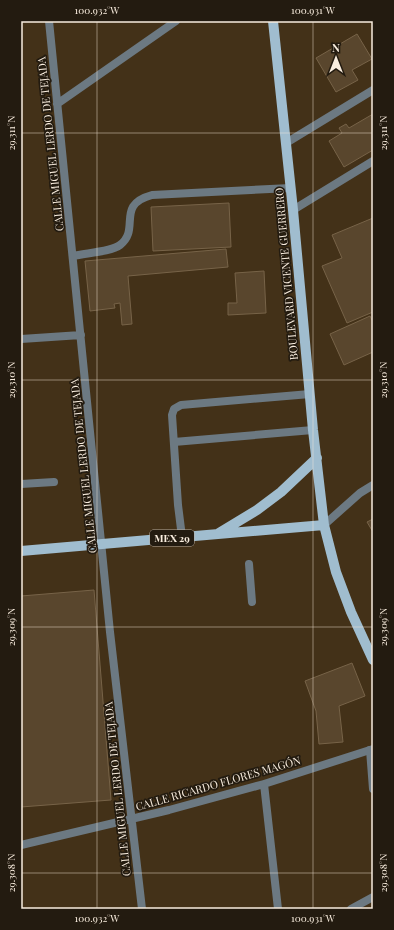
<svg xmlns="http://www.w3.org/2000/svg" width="394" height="930" font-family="'Playfair Display',serif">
  <rect width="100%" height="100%" fill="#433118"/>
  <path fill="#59462d" stroke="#776348" d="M357 34 372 59 352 70 358 80 336 92 316 58Z
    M373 114V150L344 167 329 141 342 133 339 128 346 124 349 128Z
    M229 203 231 247 153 251 151 207Z
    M373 218V312L347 323 322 266 342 258 332 235Z
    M226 249 228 267 128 276 132 324 122 325 120 303 114 304 115 308 90 311 85 261Z
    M264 271 266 313 228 315V303H237L235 273Z
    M370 316 373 322V352L344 365 330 334Z
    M373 519V532L367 522Z
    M94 590 111 800 21 807V596Z
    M352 663 365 696 339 706 343 742 319 744 316 711 305 681Z"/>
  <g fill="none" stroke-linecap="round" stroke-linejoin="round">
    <path stroke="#6c7982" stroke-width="8" d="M73 256C85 253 111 252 120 245 141 229 115 205 152 195L291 188
      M174 442 313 430
      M21 484 54 482
      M182 537 178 505 172 415 174 409 181 405 310 394
      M249 564 252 602
      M370 750 373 789"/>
    <path stroke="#6c7982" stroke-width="8" d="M49 21 110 632 142 909
      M57 104 176 21
      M286 143 373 90
      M293 210 373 161
      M21 339 81 335
      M324 525 360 493 373 485
      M264 784 278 909
      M21 845 169 810 264 784 373 749
      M351 909 373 897"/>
    <path stroke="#a0bdcf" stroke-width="10" d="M273 21 293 210 313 430 324 525 336 572 351 612 373 660
      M219 533 257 510 281 492 317 458
      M21 551 324 525"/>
  </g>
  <path fill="none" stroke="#f9edde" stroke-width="1" stroke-opacity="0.45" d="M97 21V909M313 21V909M21 133H373M21 380H373M21 627H373M21 873H373"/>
  <g text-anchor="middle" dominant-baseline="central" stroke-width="3.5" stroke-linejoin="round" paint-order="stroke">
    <rect fill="#231b10" stroke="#b9aea0" stroke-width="1" x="150" y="530" width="44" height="16" rx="3"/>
    <g font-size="10" font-weight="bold" fill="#f9edde">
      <text x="172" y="538">MEX 29</text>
    </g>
    <g font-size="11" fill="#f9edde" stroke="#231b10">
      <text transform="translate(50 144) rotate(-96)">CALLE MIGUEL LERDO DE TEJADA</text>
      <text transform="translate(286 274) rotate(-95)">BOULEVARD VICENTE GUERRERO</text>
      <text transform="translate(83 466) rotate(-96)">CALLE MIGUEL LERDO DE TEJADA</text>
      <text transform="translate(218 783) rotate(-16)">CALLE RICARDO FLORES MAGÓN</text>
      <text transform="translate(117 789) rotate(-96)">CALLE MIGUEL LERDO DE TEJADA</text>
    </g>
  </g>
  <rect width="394" height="930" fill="none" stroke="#231b10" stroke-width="44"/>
  <g transform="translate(336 58)" stroke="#231b10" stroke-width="3" paint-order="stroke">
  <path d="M0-3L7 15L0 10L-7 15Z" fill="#f9edde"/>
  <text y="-6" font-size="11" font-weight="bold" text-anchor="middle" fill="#f9edde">N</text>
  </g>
  <rect x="22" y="22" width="350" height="886" fill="none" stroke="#f9edde" stroke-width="1.5"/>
  <g font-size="10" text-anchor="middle" fill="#f9edde">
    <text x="97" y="14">100.932°W</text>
    <text x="313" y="14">100.931°W</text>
    <text transform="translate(11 133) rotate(-90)" y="4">29.311°N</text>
    <text transform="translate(383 133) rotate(-90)" y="4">29.311°N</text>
    <text transform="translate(11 380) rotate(-90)" y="4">29.310°N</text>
    <text transform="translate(383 380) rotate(-90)" y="4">29.310°N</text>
    <text transform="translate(11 627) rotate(-90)" y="4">29.309°N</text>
    <text transform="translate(383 627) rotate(-90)" y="4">29.309°N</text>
    <text transform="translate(11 873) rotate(-90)" y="4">29.308°N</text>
    <text transform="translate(383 873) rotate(-90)" y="4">29.308°N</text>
    <text x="97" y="922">100.932°W</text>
    <text x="313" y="922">100.931°W</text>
  </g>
</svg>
